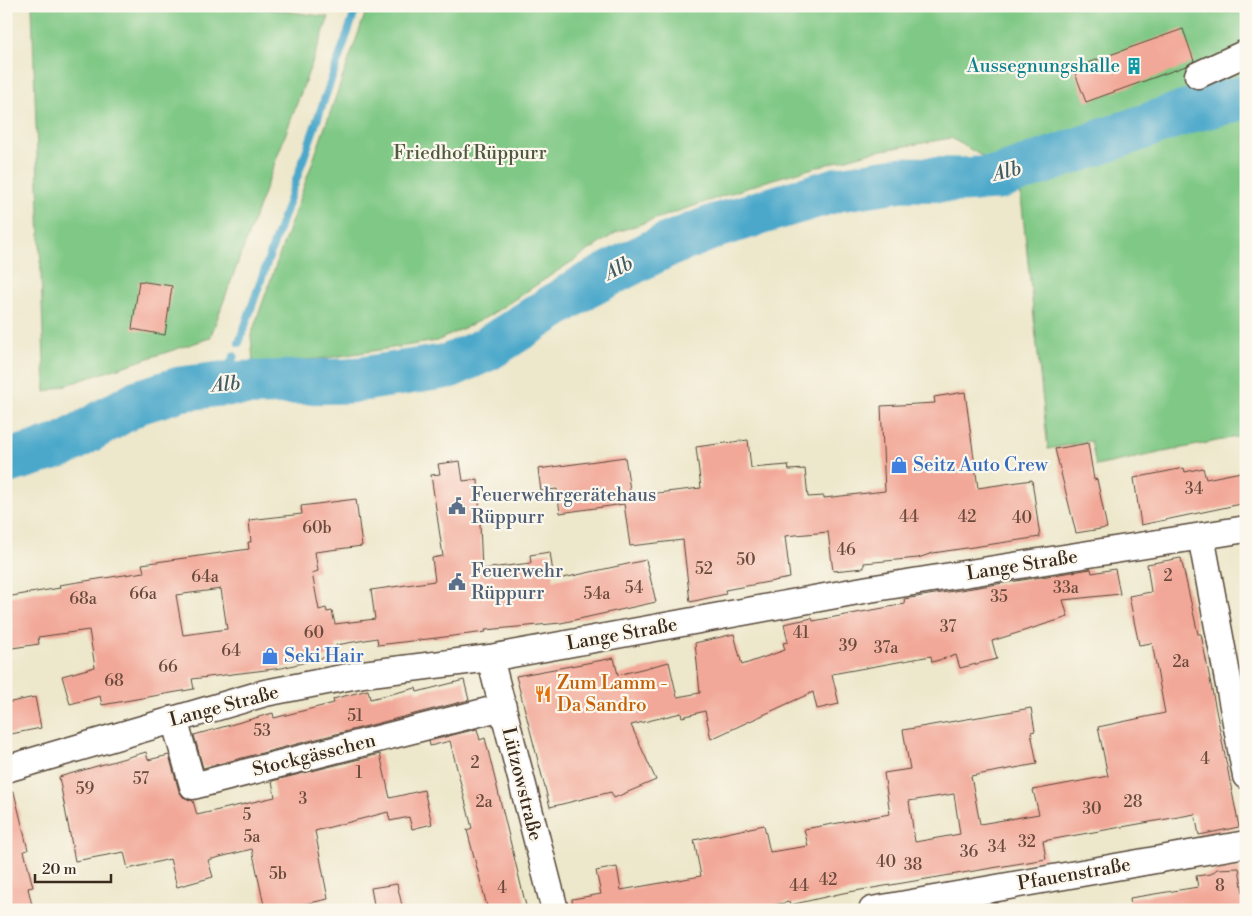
<svg xmlns="http://www.w3.org/2000/svg" width="1252" height="916" font-family="'Libre Bodoni',serif">
  <rect width="100%" height="100%" fill="#fbf7ec"/>
  <filter id="ink" filterUnits="userSpaceOnUse"><feTurbulence type="fractalNoise" baseFrequency=".02" numOctaves="2"/><feDisplacementMap in="SourceGraphic" scale="10" xChannelSelector="R" yChannelSelector="G"/><feConvolveMatrix kernelMatrix="1 2 1 2 8 2 1 2 1" color-interpolation-filters="sRGB"/></filter>
  <filter id="wash" filterUnits="userSpaceOnUse"><feTurbulence type="fractalNoise" baseFrequency=".0096" numOctaves="4" result="noise"/><feDisplacementMap in="SourceGraphic" scale="20" xChannelSelector="R" yChannelSelector="G"/><feGaussianBlur stdDeviation="1.12" result="paint"/><feColorMatrix in="noise" values="0 0 0 0 0 0 0 0 0 0 0 0 0 0 0 0 0 1.4 0 .05"/><feComposite in="paint" operator="in"/></filter>
  <g filter="url(#wash)">
    <rect width="100%" height="100%" fill="#ede7cb"/>
    <path fill="#7fc885" stroke="#5d7952" d="M32 6H246L329 17 210 338 45 392Z
      M368 6H1246V435L1096 466 1091 441 1048 449 1019 178 951 138 872 152 773 179 617 232 489 316 437 341 327 358 266 364 253 363 251 335Z"/>
    <g fill="none" stroke-linecap="round" stroke-linejoin="round">
      <path stroke="#4ca8ca" stroke-width="8" d="M239 343 357 6
        M220 384 234 356"/>
      <path stroke="#4ca8ca" stroke-width="45" d="M6 462 63 445 138 402 180 389 220 384 349 381 449 366 487 349 581 289 621 268 665 246 716 226 839 189 903 179 961 180 998 178 1189 111 1246 97"/>
    </g>
    <g id="blocks">
      <path fill="#f2a898" fill-rule="evenodd" d="M1183 29 1194 61 1186 66 1086 102 1073 68Z
        M139 281 172 286 165 335 132 329Z
        M965 392 978 488 1032 480 1040 537 933 553 918 558 864 563V568L833 571 828 532 785 536 790 578 725 590 726 594 690 602 683 540 630 546 624 504 560 513 557 489 541 491 538 469 625 457 631 496 701 488 696 447 748 440 751 468 788 465 789 470 805 469 808 497 824 496V498L885 491 881 406 935 403 934 397Z
        M1088 443 1094 480 1097 479 1107 528 1076 533 1055 449Z
        M460 461 463 481 478 479 482 569 531 563 530 555 550 552 554 580 646 560 656 602 561 623 485 630 486 632 378 645 377 638 336 645 338 654 282 668 192 679 194 689 102 705 100 696 70 704 62 676 95 667 89 630 38 637 39 644 6 649V597L60 588 59 585 144 572 142 564 249 549 248 542H251L249 520 302 514 301 506 356 499 362 546 315 552 318 571 312 573 319 610 326 608 327 612 332 611 335 624 375 619 371 590 435 581 432 558 443 556 431 475 440 474 438 464ZM221 589 227 629 183 635 176 595Z
        M1184 468 1185 472 1203 468 1206 479 1246 471V503L1141 525 1134 478Z
        M1181 558 1198 634H1201L1239 827 1199 835 1195 814 1043 841 1046 859 843 893 790 905 789 902 748 910H573L572 899 601 894 596 871 617 867 621 890 701 876 694 840 764 825 770 852 808 846 804 829 890 814 884 773 910 769 903 730 1031 708 1035 731 1031 732 1037 764 971 776 980 824 1039 814 1033 790 1108 776 1098 727 1165 713 1152 643 1139 645 1129 596 1151 592 1147 564ZM954 794 960 834 915 842 909 801Z
        M1091 569 1092 573 1115 569 1120 594 1063 600 1068 617 992 641 997 659 960 668 956 655 932 662 931 656 832 674 839 704 817 709 813 692 711 739 705 711 682 717 681 713 631 725 656 780 614 798 611 792 550 807 516 676 614 658 618 675 669 662 677 697 700 693 695 643 734 634 742 665 785 650 783 643 788 642 784 624 812 618 813 621 905 604 904 599Z
        M464 680 469 700 203 768 194 735 273 713 274 718 334 703 333 699 368 690 370 699 416 688 417 692Z
        M35 697 41 728 6 735V703Z
        M477 729 480 740 485 738 527 910H488L467 830 472 828 450 741 430 746 429 741Z
        M146 752 148 760 169 755 179 791 183 797 193 801 197 815 275 797 272 781 380 754 390 798 424 790 432 824 412 829 409 817 390 821 388 812 315 831 328 899 278 910H265L252 849 208 860 213 877 177 887 170 859 128 869 124 852 75 861 59 777Z
        M14 792 28 850 24 851 33 887 28 888 32 905 6 910V793Z
        M1239 868 1246 910H1131L1130 898 1198 887 1196 876 1211 874 1217 869Z
        M397 884 403 910H375L371 888Z"/>
    </g>
  </g>
  <g filter="url(#ink)">
    <use href="#blocks" fill-opacity="0" stroke="#564638" stroke-width="1"/>
    <g fill="none" stroke-linecap="round" stroke-linejoin="round">
      <g stroke="#564638" stroke-width="29">
        <path id="minor" d="M1198 75 1246 53
          M1201 536 1246 776
          M490 658 555 910
          M174 719 193 786 503 707
          M6 769 265 693 363 674 490 658 869 589 1246 529
          M872 910 1246 844"/>
      </g>
      <use href="#minor" stroke="#fff" stroke-width="26"/>
    </g>
  </g>
  <defs>
    <g id="building-bare" transform="scale(1.35)"><path d="M-4-6H4V6H1V3H-1V6H-4ZM-2.5-4.3h1.7v1.8h-1.7ZM.8-4.3h1.7v1.8H.8ZM-2.5-1h1.7V.8h-1.7ZM.8-1h1.7V.8H.8Z" fill="#0f9aa8" stroke="#fbf7ec" stroke-width="2.5" paint-order="stroke"/></g>
    <g id="shop-bare" transform="scale(1.35)"><path d="M-5-2.5h2.3a2.7 3.5 0 0 1 5.4 0H5L5.5 6h-11ZM-1.5-2.5h3a1.5 2.3 0 0 0-3 0Z" fill="#3f7fe0" stroke="#fbf7ec" stroke-width="2.5" paint-order="stroke"/></g>
    <g id="civic-bare" transform="scale(1.35)"><path d="M-.6-6.5H3V-4.5H.6V-3L4-1V1h2V6H-6V1h2V-1L-.6-3ZM-1.2 2.5V6h2.4V2.5Z" fill="#5c6f8a" stroke="#fbf7ec" stroke-width="2.5" paint-order="stroke"/></g>
    <g id="restaurant-bare" transform="scale(1.35)"><path d="M-5-6h1v4h1v-4h1v4h1v-4h1v5L-1.5 .5V6h-2V.5L-5-1ZM5-6V6H3V1.5H1.5Q1.5-4 5-6Z" fill="#e8710a" stroke="#fbf7ec" stroke-width="2.5" paint-order="stroke"/></g>
  </defs>
  <g fill-rule="evenodd">
    <use href="#building-bare" x="1134" y="66"/>
    <use href="#shop-bare" x="899" y="465"/>
    <use href="#civic-bare" x="457" y="506"/>
    <use href="#civic-bare" x="457" y="582"/>
    <use href="#shop-bare" x="270" y="656"/>
    <use href="#restaurant-bare" x="543" y="694"/>
  </g>
  <g text-anchor="middle" dominant-baseline="central" stroke-width="4.5" stroke-linejoin="round" paint-order="stroke">
    <g font-size="16" fill="#694a3c">
      <text x="1194" y="489">34</text>
      <text x="909" y="517">44</text>
      <text x="967" y="517">42</text>
      <text x="1022" y="518">40</text>
      <text x="317" y="528">60b</text>
      <text x="846" y="550">46</text>
      <text x="746" y="560">50</text>
      <text x="704" y="569">52</text>
      <text x="1168" y="576">2</text>
      <text x="205" y="577">64a</text>
      <text x="634" y="588">54</text>
      <text x="1066" y="588">33a</text>
      <text x="143" y="594">66a</text>
      <text x="597" y="594">54a</text>
      <text x="999" y="597">35</text>
      <text x="83" y="599">68a</text>
      <text x="948" y="627">37</text>
      <text x="314" y="633">60</text>
      <text x="801" y="633">41</text>
      <text x="848" y="646">39</text>
      <text x="886" y="648">37a</text>
      <text x="231" y="651">64</text>
      <text x="1181" y="662">2a</text>
      <text x="168" y="667">66</text>
      <text x="114" y="681">68</text>
      <text x="355" y="716">51</text>
      <text x="262" y="731">53</text>
      <text x="1205" y="759">4</text>
      <text x="475" y="763">2</text>
      <text x="359" y="773">1</text>
      <text x="141" y="779">57</text>
      <text x="85" y="789">59</text>
      <text x="303" y="799">3</text>
      <text x="484" y="802">2a</text>
      <text x="1133" y="802">28</text>
      <text x="1092" y="809">30</text>
      <text x="247" y="815">5</text>
      <text x="252" y="837">5a</text>
      <text x="1027" y="842">32</text>
      <text x="997" y="847">34</text>
      <text x="969" y="852">36</text>
      <text x="886" y="862">40</text>
      <text x="913" y="865">38</text>
      <text x="278" y="874">5b</text>
      <text x="828" y="880">42</text>
      <text x="799" y="886">44</text>
      <text x="1220" y="886">8</text>
      <text x="502" y="888">4</text>
    </g>
    <g font-size="19" fill="#0d838f" stroke="#fbf7ec" text-anchor="end">
      <text x="1120" y="66">Aussegnungshalle</text>
    </g>
    <g font-size="19" fill="#4f593d" stroke="#fbf7ec">
      <text x="470" y="153">Friedhof Rüppurr</text>
    </g>
    <g font-size="19" fill="#366cbe" stroke="#fbf7ec" text-anchor="start">
      <text x="913" y="465">Seitz Auto Crew</text>
      <text x="284" y="656">Seki Hair</text>
    </g>
    <g font-size="19" fill="#4e5e75" stroke="#fbf7ec" text-anchor="start">
      <text x="471" y="495">Feuerwehrgerätehaus<tspan x="471" dy="22">Rüppurr</tspan></text>
      <text x="471" y="571">Feuerwehr<tspan x="471" dy="22">Rüppurr</tspan></text>
    </g>
    <g font-size="19" fill="#3b2a1e" stroke="#fbf7ec">
      <text transform="translate(1022 565) rotate(-9)">Lange Straße</text>
      <text transform="translate(622 634) rotate(-10)">Lange Straße</text>
      <text transform="translate(224 706) rotate(-15)">Lange Straße</text>
      <text transform="translate(314 755) rotate(-14)">Stockgässchen</text>
      <text transform="translate(522 784) rotate(76)">Lützowstraße</text>
      <text transform="translate(1074 874) rotate(-10)">Pfauenstraße</text>
    </g>
    <g font-size="19" fill="#c56008" stroke="#fbf7ec" text-anchor="start">
      <text x="557" y="683">Zum Lamm -<tspan x="557" dy="22">Da Sandro</tspan></text>
    </g>
    <g font-size="20" font-style="italic" fill="#425c63" stroke="#fbf7ec">
      <text transform="translate(1007 172) rotate(-14)">Alb</text>
      <text transform="translate(619 269) rotate(-27)">Alb</text>
      <text transform="translate(226 385) rotate(-4)">Alb</text>
    </g>
  </g>
  <rect width="1252" height="916" fill="none" stroke="#fbf7ec" stroke-width="25"/>
  <path d="M35 874v8h76v-8" fill="none" stroke="#3b2a1e" stroke-width="2.5"/>
  <text x="42" y="874" font-size="15" fill="#3b2a1e" stroke="#fbf7ec" stroke-width="4" paint-order="stroke">20 m</text>
</svg>
